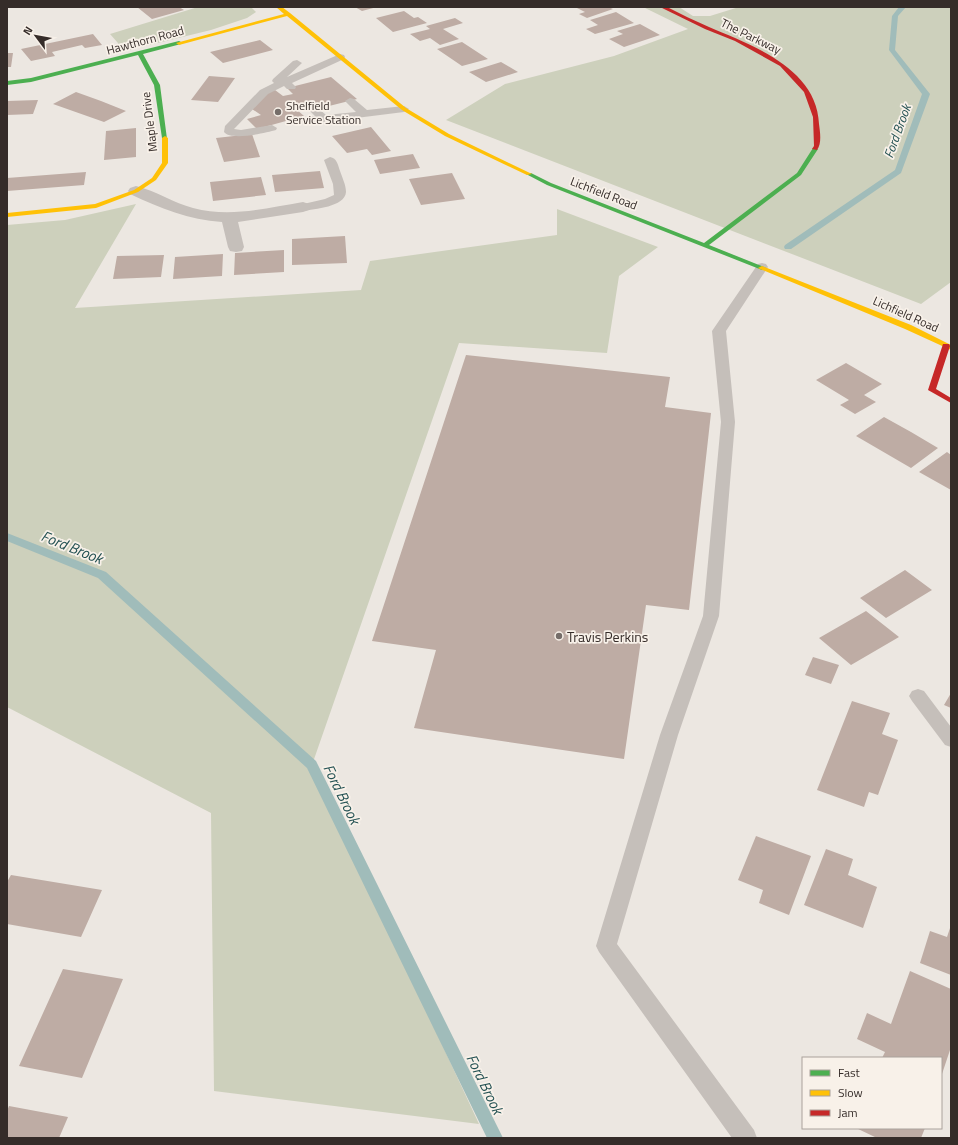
<svg xmlns="http://www.w3.org/2000/svg" width="958" height="1145" font-family="'Titillium Web',sans-serif">
  <rect width="100%" height="100%" fill="#ece7e1"/>
  <path fill="#cdd0bc" d="M198 7H251L256 12 247 18 211 30 125 51 110 34Z
    M643 7H679L693 16H710L739 7H951V282L921 304 446 120 505 84 614 56 688 29Z
    M136 204 75 308 361 290 370 261 557 235V209L658 247 619 276 607 353 459 343 312 765 479 1124 214 1091 211 813 7 707V225L65 220Z"/>
  <g fill="none" stroke-linecap="round" stroke-linejoin="round">
    <path fill="#a0bcba" fill-rule="evenodd" d="M899 7H906L898 16 895 50 930 94 901 173 791 249H785L784 247 785 245 895 170 922 94 889 50 892 16Z
      M7 533 106 572 316 761 503 1138H487L307 768 98 578 7 541Z"/>
  </g>
  <path fill="#beaca4" d="M137 7H179L184 10 152 19Z
    M355 7H377L362 11Z
    M575 7H608L613 9 587 18 579 14 585 12Z
    M404 11 414 18 418 17 427 23 393 32 376 18Z
    M616 12 634 23 595 34 586 29 598 25 590 20Z
    M455 18 463 23 443 29 459 39 440 45 430 38 420 41 410 34 430 29 426 26Z
    M640 24 660 35 624 47 609 39 623 34 617 31Z
    M93 34 102 45 85 48 82 45 52 52 55 56 31 61 21 49Z
    M260 40 273 50 223 63 210 52Z
    M462 42 488 59 462 66 437 49Z
    M7 53H13L11 67H7Z
    M501 62 518 72 486 82 469 72Z
    M209 76 235 78 218 102 191 100Z
    M331 77 357 99 309 111 304 107 296 109 304 116 257 129 247 119 261 115 252 109 266 93 275 90 283 96 293 94 287 88Z
    M76 92 101 101 126 111 104 122 53 104Z
    M38 100 33 114 7 115V101Z
    M371 127 391 151 372 155 367 149 347 153 332 136Z
    M136 128V157L104 160 106 131Z
    M252 134 260 157 224 162 216 138Z
    M413 154 420 168 380 174 374 160Z
    M320 171 324 188 275 192 272 175Z
    M86 172 84 185 7 191V178Z
    M452 173 465 199 421 205 409 179Z
    M261 177 266 195 213 201 210 182Z
    M345 236 347 263 292 265V239Z
    M284 250V272L234 275 235 253Z
    M223 254 222 276 173 279 175 257Z
    M164 255 161 277 113 279 117 256Z
    M466 355 670 377 665 407 711 413 689 610 646 605 624 759 414 728 436 650 372 641Z
    M846 363 882 384 864 395 876 402 855 414 840 405 849 400 816 380Z
    M884 417 911 432 938 448 911 468 856 436Z
    M947 452 951 455V490L919 472Z
    M905 570 932 590 886 618 860 598Z
    M866 611 899 637 851 665 819 638Z
    M813 657 839 665 831 684 805 675Z
    M951 693V708L944 705Z
    M852 701 890 713 882 734 898 740 878 795 869 792 864 807 817 790Z
    M756 836 811 856 789 915 759 903 763 890 738 880Z
    M826 849 853 859 848 875 877 887 863 928 804 905Z
    M11 875 102 890 81 937 7 924V882Z
    M951 925V975L920 963 930 931 947 937Z
    M63 969 123 979 82 1078 19 1066Z
    M910 971 951 989V1051L950 1050 941 1077V1058H882L885 1052 857 1039 867 1013 891 1024Z
    M9 1106 68 1117 59 1138H7V1111Z
    M856 1128H925L921 1138H877Z"/>
  <g fill="none" stroke-linecap="round" stroke-linejoin="round">
    <path fill="#c5bfba" fill-rule="evenodd" d="M340 54 344 55 345 57 344 59 292 83 296 87 295 89H287L284 86 268 94 234 129 241 130 272 125 277 128 276 130C265 133 231 141 224 132L225 126 260 90 274 83 272 81 273 79 293 61 297 60 302 63 287 77Z
      M350 98 354 99 367 110 404 106 409 109 404 112 324 122 304 123 299 120 304 117 315 116 309 110 314 107 318 108 326 115 356 112 345 101Z
      M330 157C337 158 338 165 340 171 342 177 346 185 346 192 345 207 314 209 303 211L299 209 297 207 299 205 325 199 334 195 333 184 324 160Z
      M762 263 766 264 768 267 726 331 735 422 719 616 678 735 617 944 754 1130 757 1138H732L599 952 596 946 660 735 703 616 721 422 712 331 758 264Z
      M918 689 924 691 951 727V747L945 745 912 701 909 696 912 691Z"/>
    <path fill="#c5bfba" fill-rule="evenodd" d="M136 186C156 191 174 203 193 208 230 218 267 208 303 202L309 204 311 207 309 210 303 212 238 222 244 247 242 251 236 252 230 251 228 247 222 222C189 220 160 208 130 194L128 191 130 188Z"/>
    <path fill="#4caf50" fill-rule="evenodd" d="M179 41 181 42V44L143 54 160 85 167 139 162 138 154 85 138 55 31 82 7 85V81L31 78Z
      M813 148 818 149 801 175 709 245 764 267 766 268 762 270 547 185 526 174 531 173 551 183 704 243 797 173Z"/>
    <path fill="#ffc107" fill-rule="evenodd" d="M276 7H282L290 13 406 108 449 134 532 174 527 175 445 136 402 110 287 16 179 45 176 43 284 14Z
      M165 136 168 138V163L156 180 138 192 96 208 7 217V213L95 204 134 190 152 178 162 163V138Z
      M762 266 911 325 951 345V350L905 329 760 269 758 268Z"/>
    <path fill="#c62828" fill-rule="evenodd" d="M660 7H667C681 14 695 21 709 27 751 45 817 68 819 124 820 132 822 143 817 150L812 149 814 146 813 117 804 92 780 66 735 41 705 29Z
      M943 344H949L950 346 936 389 951 398V403L928 390Z"/>
  </g>
  <g fill="#756d69" stroke="#f8f1e9" stroke-width="1.5">
    <circle cx="278" cy="112" r="4"/>
    <circle cx="559" cy="636" r="4"/>
  </g>
  <g text-anchor="middle" dominant-baseline="central" stroke-width="3.5" stroke-linejoin="round" paint-order="stroke">
    <g font-size="12" fill="#352c29" stroke="#f8f1e9">
      <text transform="translate(751 36) rotate(26)">The Parkway</text>
      <text transform="translate(145 40) rotate(-15)">Hawthorn Road</text>
      <text transform="translate(149 122) rotate(-97)">Maple Drive</text>
      <text transform="translate(604 193) rotate(21)">Lichfield Road</text>
      <text transform="translate(906 314) rotate(24)">Lichfield Road</text>
    </g>
    <g font-size="12" fill="#352c29" stroke="#f8f1e9" text-anchor="start">
      <text x="286" y="105">Shelfield<tspan x="286" dy="14">Service Station</tspan></text>
    </g>
    <g font-size="13" font-style="italic" fill="#225052" stroke="#f8f1e9">
      <text transform="translate(897 131) rotate(-70)">Ford Brook</text>
    </g>
    <g font-size="14" fill="#352c29" stroke="#f8f1e9" text-anchor="start">
      <text x="567" y="636">Travis Perkins</text>
    </g>
    <g font-size="15" font-style="italic" fill="#225052" stroke="#f8f1e9">
      <text transform="translate(72 547) rotate(22)">Ford Brook</text>
      <text transform="translate(342 794) rotate(64)">Ford Brook</text>
      <text transform="translate(485 1084) rotate(64)">Ford Brook</text>
    </g>
  </g>
  <rect width="958" height="1145" fill="none" stroke="#352c29" stroke-width="16"/>
  <rect x="802" y="1057" width="140" height="72" fill="#f8f1e9" stroke="#aaa29c"/>
  <rect x="810" y="1070" width="20" height="6" fill="#4caf50" stroke="#aaa29c"/>
  <text x="838" y="1077" font-size="12" fill="#352c29">Fast</text>
  <rect x="810" y="1090" width="20" height="6" fill="#ffc107" stroke="#aaa29c"/>
  <text x="838" y="1097" font-size="12" fill="#352c29">Slow</text>
  <rect x="810" y="1110" width="20" height="6" fill="#c62828" stroke="#aaa29c"/>
  <text x="838" y="1117" font-size="12" fill="#352c29">Jam</text>
  <g transform="translate(36 36) rotate(302)" stroke="#f8f1e9" stroke-width="3" paint-order="stroke">
  <path d="M0-3L7 15L0 10L-7 15Z" fill="#352c29"/>
  <text y="-6" font-size="11" font-weight="bold" text-anchor="middle" fill="#352c29">N</text>
  </g>
</svg>
